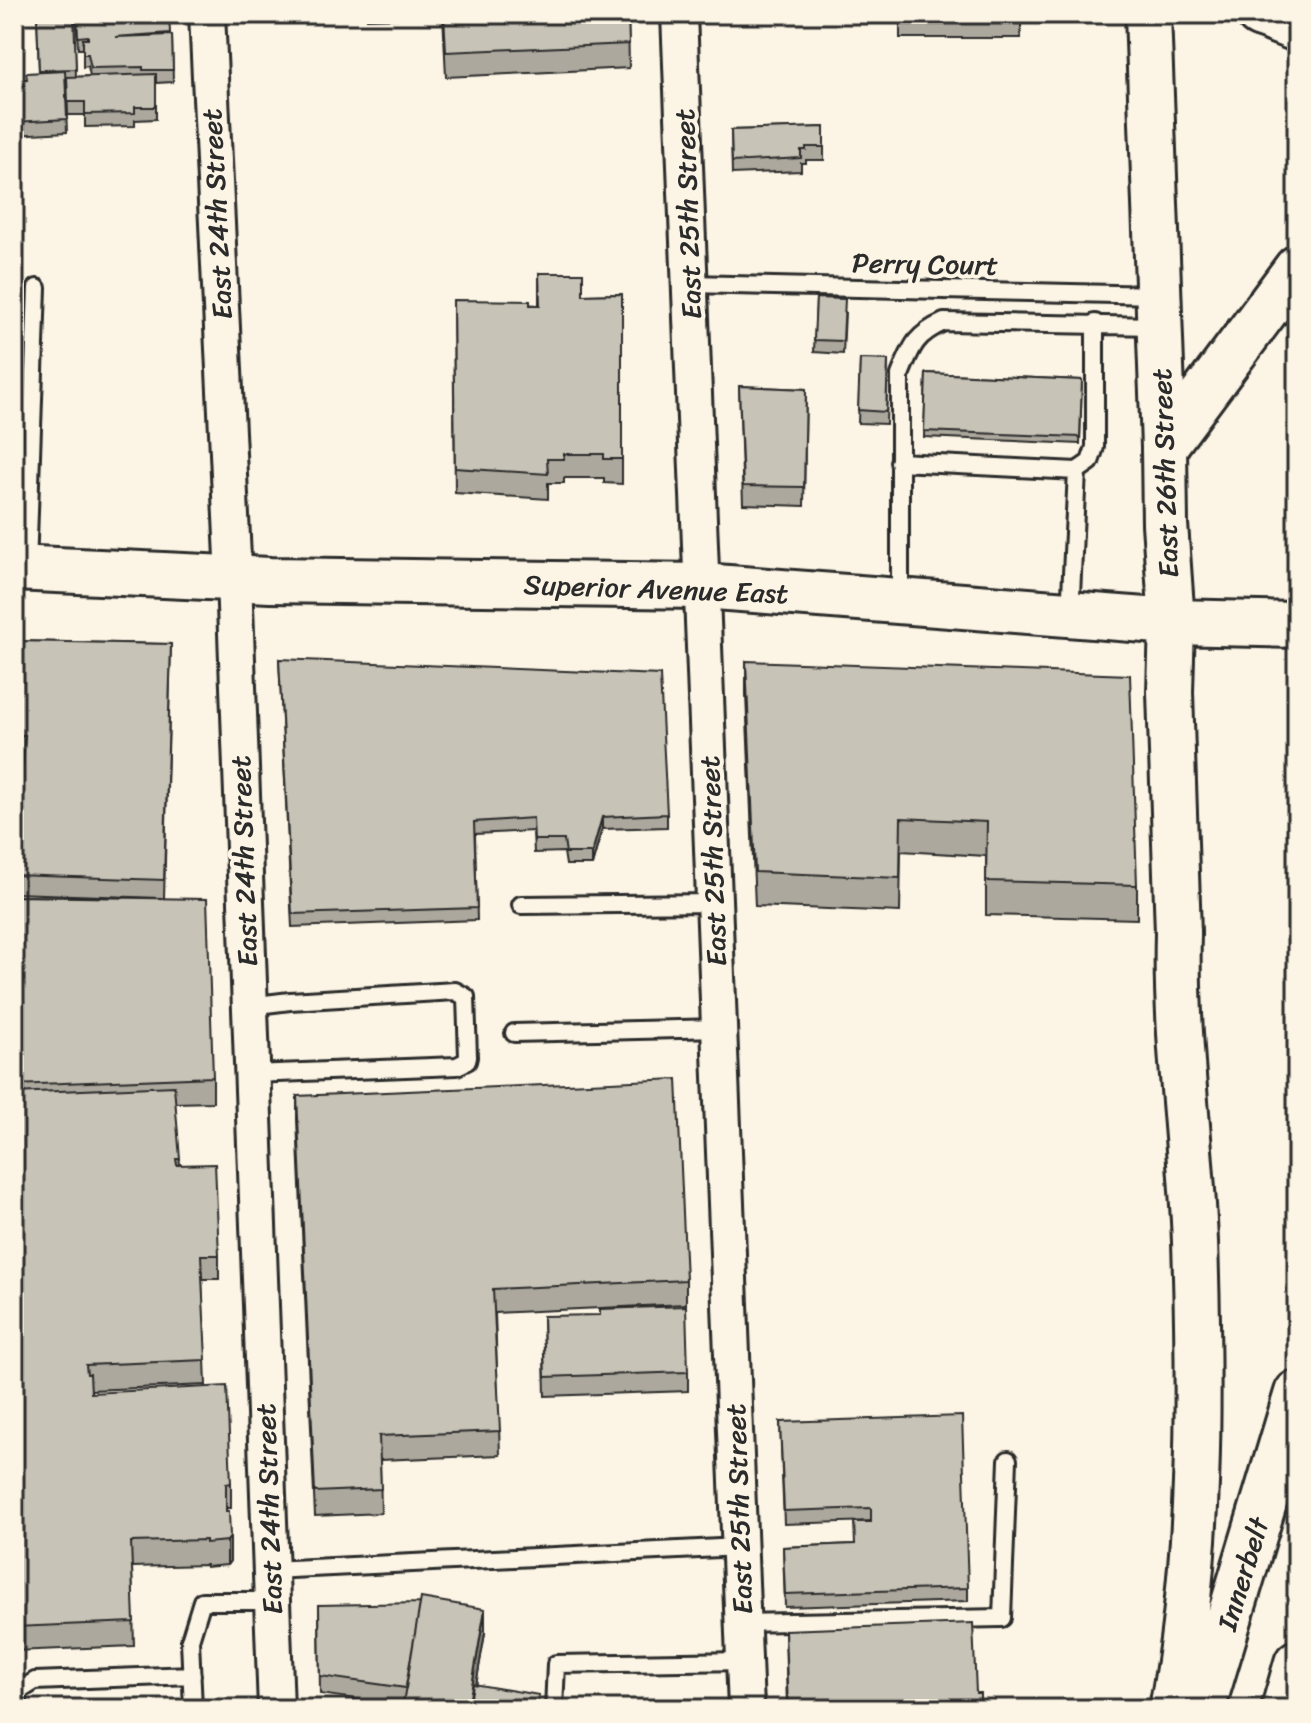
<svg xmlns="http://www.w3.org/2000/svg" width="1311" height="1723" font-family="Sriracha,sans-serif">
  <rect width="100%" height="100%" fill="#fcf5e5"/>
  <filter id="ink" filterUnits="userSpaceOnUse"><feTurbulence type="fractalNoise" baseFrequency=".0125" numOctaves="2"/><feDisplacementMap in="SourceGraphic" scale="16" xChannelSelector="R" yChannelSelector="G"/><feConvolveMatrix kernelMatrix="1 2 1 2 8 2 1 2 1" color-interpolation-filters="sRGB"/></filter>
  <g filter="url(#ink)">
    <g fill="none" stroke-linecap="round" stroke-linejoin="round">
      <g stroke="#2b2b2b" stroke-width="22">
        <path id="lane" d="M691 284 1157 295
          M899 462 1077 471 1070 615
          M1077 471 1090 462 1095 447V323
          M27 567 37 288
          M900 598V375C912 346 915 335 944 322L1157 326
          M521 905 715 903
          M249 1006 290 1001 455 991 466 997 468 1057 467 1061 457 1066 252 1074
          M514 1033 720 1028
          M271 1570 740 1547
          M743 1623 1002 1618 1008 1460
          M17 1709 19 1691 35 1681 192 1675
          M193 1709 190 1640 202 1601H272
          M554 1709 556 1664 745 1661"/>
      </g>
      <g stroke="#2b2b2b" stroke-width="40">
        <path id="street" d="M207 14 234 579 276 1709
          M679 14 746 1709"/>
      </g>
      <g stroke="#2b2b2b" stroke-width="50">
        <path id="secondary" d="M1148 14 1164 447"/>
      </g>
      <g stroke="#2b2b2b" stroke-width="50">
        <path id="primary" d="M1164 447 1165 524 1172 622 1170 692 1178 933
          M14 568 270 580 702 586 1172 622 1297 625"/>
      </g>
      <g stroke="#2b2b2b" stroke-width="50">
        <path id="highway" d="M1259 14 1297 29
          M1164 447 1297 268
          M1172 1709C1201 1557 1200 1397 1195 1242 1191 1139 1175 1036 1178 933
          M1202 1709 1297 1393
          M1284 1709 1297 1663"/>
      </g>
      <use href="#lane" stroke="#fcf5e5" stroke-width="16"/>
      <use href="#street" stroke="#fcf5e5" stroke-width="34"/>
      <use href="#secondary" stroke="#fcf5e5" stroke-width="44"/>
      <use href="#primary" stroke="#fcf5e5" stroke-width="44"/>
      <use href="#highway" stroke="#fcf5e5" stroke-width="44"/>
    </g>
    <path fill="#aca89d" stroke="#2b2b2b" stroke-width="2" d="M37 14H74L76 77 90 76 88 66 83 67V49H78L76 14 170 33V35H172L173 82 156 83V119L135 120V126L85 127V115H68L67 82H65L67 132 14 135V79H26L39 73Z
      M367 14H438V17L367 19Z
      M443 14H628L629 68 446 77Z
      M900 14H1021V38H900Z
      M824 127V160H806V163H801V171L732 174 731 130Z
      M539 273 583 295 622 294V484L604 483V478H564V483H548V499L455 493 453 300 539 305Z
      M816 298 845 312 843 354 814 352Z
      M860 359 888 360 886 424 858 423Z
      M926 373 1082 380 1080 444 924 437Z
      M739 386 806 389 804 506 743 504Z
      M14 641 171 644 164 898 213 1077V1102L175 1103 180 1165 219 1255V1279H202L206 1385 91 1390V1393L231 1483V1508H226L230 1561 227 1565 206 1567V1565L132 1567 134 1646 14 1651V896L162 898 14 893V782L21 783 23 754H14Z
      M279 659 667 814V827L602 829 592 865H566L564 852 534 853 533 831 475 834 477 920 292 927Z
      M746 661 1137 885V919L986 915V856L901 851 900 912 755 906 746 695Z
      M297 1096 686 1280V1304L495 1313 500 1455 380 1460 381 1513 315 1516 297 1120Z
      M543 1316 688 1372V1391L545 1396Z
      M780 1422 968 1588V1601L785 1607 783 1547 855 1544 871 1521 784 1524Z
      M319 1605 485 1633 476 1684 539 1709 402 1706 320 1694Z
      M785 1630 976 1693 980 1709H787Z"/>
    <path fill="#8c8880" stroke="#2b2b2b" stroke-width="2" d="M602 817V829L592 865V853Z
      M230 1537V1561L227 1565V1541Z
      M485 1609V1633L472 1709H468Z"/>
    <path fill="#c8c3b7" stroke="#2b2b2b" stroke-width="2" d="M37 14H74L76 69 39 70Z
      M77 14H169L170 33 115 37 172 35 173 70H143V67L91 68 88 54H83V39H88V36L78 37Z
      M444 14H628L629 44 446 52Z
      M65 71 67 119 14 122V79H27L26 73Z
      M156 74V107H135V113L85 114V102H68L67 77Z
      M824 127V147H806V150H801V158L732 162 731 130Z
      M539 273H583V295L622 294V459H604V454H564V459H547L548 474 455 468 453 300 530 301V305H540Z
      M816 298 845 299 843 341 814 340Z
      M860 359 888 360 886 412 858 410Z
      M926 373 1082 380 1080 437 924 431Z
      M739 386 806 389 804 487 743 486Z
      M14 641 171 644 164 880 14 875V782L21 783 25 735H14Z
      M279 659 660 675 667 814 602 817 592 853H566L564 840H534L533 818 474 822 477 908 292 914Z
      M746 661 1130 675 1137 885 986 881 987 822 901 818 900 878 755 872Z
      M14 896 207 899 213 1077 14 1085Z
      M677 1079 686 1280 493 1289 500 1431 379 1436 381 1489 315 1492 297 1096Z
      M174 1086 180 1159H176L177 1165 215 1164 219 1255H201L206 1360 86 1365 87 1374H90L91 1393 227 1386 231 1483 226 1484V1511H229L230 1537 227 1541 206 1543V1540L131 1542 134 1622 14 1627V1093Z
      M686 1306 688 1372 545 1377 543 1316 600 1315V1309Z
      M962 1416 968 1588 785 1594 783 1547 855 1544 854 1522H871V1508L784 1511 780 1422Z
      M421 1598 485 1609 468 1709H402Z
      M420 1603 406 1688 320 1676 319 1605Z
      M973 1623 976 1693H980V1709H788L785 1630Z
      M473 1684 539 1695 537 1709H469Z"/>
  </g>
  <g text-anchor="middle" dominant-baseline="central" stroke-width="8" stroke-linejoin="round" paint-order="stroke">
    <g font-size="28" fill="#2b2b2b" stroke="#fcf5e5">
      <text transform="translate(217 214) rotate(-93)">East 24th Street</text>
      <text transform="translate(688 214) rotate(-92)">East 25th Street</text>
      <text transform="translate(925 264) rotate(1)">Perry Court</text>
      <text transform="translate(1165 473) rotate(-92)">East 26th Street</text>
      <text transform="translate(656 589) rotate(2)">Superior Avenue East</text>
      <text transform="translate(244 861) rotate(-92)">East 24th Street</text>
      <text transform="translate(713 861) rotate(-92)">East 25th Street</text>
      <text transform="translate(269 1509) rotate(-92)">East 24th Street</text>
      <text transform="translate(739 1509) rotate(-92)">East 25th Street</text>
      <text transform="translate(1243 1574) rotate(-73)">Innerbelt</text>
    </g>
  </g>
  <rect width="1311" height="1723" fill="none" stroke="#fcf5e5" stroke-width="48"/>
  <rect x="24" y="24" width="1263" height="1675" fill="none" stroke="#2b2b2b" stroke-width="3" filter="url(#ink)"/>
</svg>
